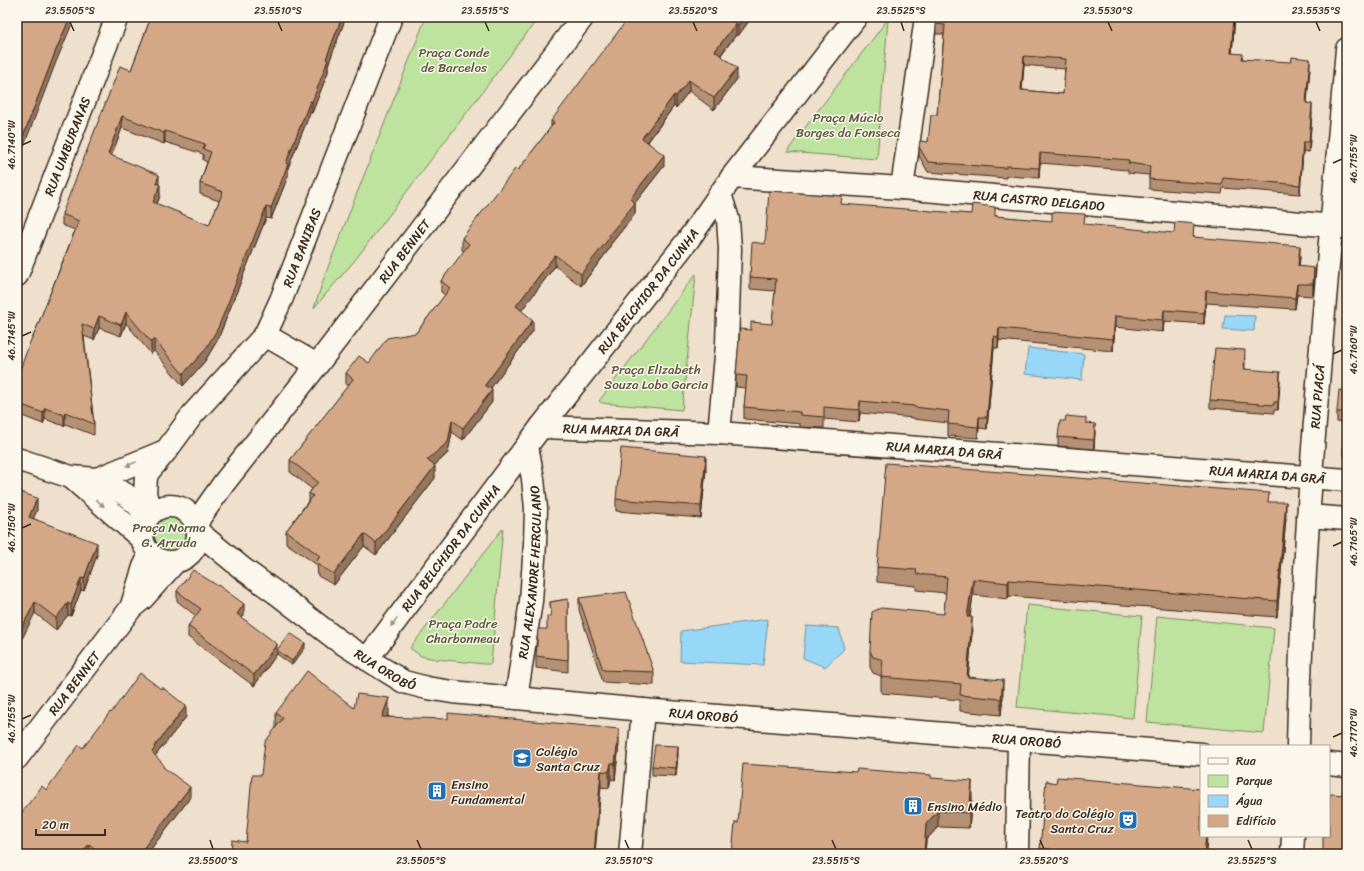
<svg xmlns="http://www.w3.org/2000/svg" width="1364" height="871" font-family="Sriracha,sans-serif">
  <rect width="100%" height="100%" fill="#efdfcd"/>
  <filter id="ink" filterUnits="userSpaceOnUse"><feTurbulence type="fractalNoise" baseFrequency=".025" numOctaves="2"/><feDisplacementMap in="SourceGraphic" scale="8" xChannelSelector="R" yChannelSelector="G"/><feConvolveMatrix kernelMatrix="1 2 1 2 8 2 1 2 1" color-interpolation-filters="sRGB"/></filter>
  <g filter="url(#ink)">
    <path fill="#bee39e" stroke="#7c865e" d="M426 17H539L396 206 355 260 314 308 325 275Z
      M888 19 877 159 787 152 791 146Z
      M696 274 682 410 602 403 599 401Z
      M149 534a20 20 0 1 1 40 0a20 20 0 1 1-40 0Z
      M503 528 491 664H484L436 659 421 656 410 648Z
      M1027 605 1142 616 1133 718 1017 707Z
      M1157 616 1274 628 1264 733 1147 722Z"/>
    <path fill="#97d8f8" stroke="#7292a1" d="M1225 315 1255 316 1254 331 1223 329Z
      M1028 348 1084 354 1082 380 1025 374Z
      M768 619 763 665 680 661 681 631Z
      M806 626 839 628 844 649 825 667 803 658Z"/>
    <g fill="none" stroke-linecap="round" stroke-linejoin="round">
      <g stroke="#3b2a1e" stroke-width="25">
        <g id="minor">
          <path id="s1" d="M732 177 902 188 1346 227"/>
          <path d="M902 188 926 17"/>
          <path id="s2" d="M17 275 117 17"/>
          <path d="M265 335 317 365"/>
          <path id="s3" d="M541 427 719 433 1347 480"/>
          <path d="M719 433 727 345 730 249 728 219 720 194"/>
          <path d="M17 459 71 477 97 479 125 494 138 505 147 518"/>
          <path d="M71 477 142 539"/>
          <path d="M97 479 163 452"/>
          <circle cx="170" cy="534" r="28"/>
          <path id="s4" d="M155 510 149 504 145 495 146 476 149 471 166 451 193 414 265 335 281 300 391 17"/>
          <path d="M1308 516 1347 519"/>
          <path id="s5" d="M197 524 200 517 224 483 317 365 583 17"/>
          <path id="s6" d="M198 532 243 569 279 595 336 639 367 659 404 682 427 688 452 692 643 710 1201 754"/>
          <path d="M132 605 144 567 150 554"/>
          <path id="s7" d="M367 659 541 427 688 240 732 177 856 17"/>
          <path id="s8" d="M516 698 531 601 535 544 536 508 533 479 527 446"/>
          <path id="s9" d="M1298 746C1303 513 1327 281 1347 49"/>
          <path id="s10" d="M17 758 131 608 143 598 175 562"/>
          <path d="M1329 764 1347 766"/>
          <path d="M630 854 643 710"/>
          <path d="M1017 854 1019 740"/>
          <path d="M1292 854 1293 836"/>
        </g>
      </g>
      <use href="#minor" stroke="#fbf7ec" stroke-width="22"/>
    </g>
    <path fill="#b69073" stroke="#3b2a1e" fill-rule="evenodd" d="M151 17H346L328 65V72L312 113H310L288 168V176L271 219 266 218 218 339 205 361 183 386 154 351 151 354 126 323 121 336 99 328 94 340 84 336 94 424V435L65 424 64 426 45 419 43 424 17 414V378L75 230 62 225V214L131 70ZM122 128 164 144 165 142 203 154V160L207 162 200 183V194L219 201 209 225 157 204 160 196 159 184 111 156Z
      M648 17H752L738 36 736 35 721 55 737 79 714 110 689 91 676 108 674 106 648 142 664 166 635 203V214L610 245V248L581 286 555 266 521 311 533 331 490 389 492 402 463 440 452 432 448 453 434 466 435 478 376 555 364 546 334 585 318 576 317 565 286 543V531L309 500V493L312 489 290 472V460L348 386 346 385V373L369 363 416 333 445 295 441 292V281L464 252 462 250V238L518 170 551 127V121L644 22Z
      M937 17H1235L1232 54 1243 59 1310 68 1307 103 1312 113 1309 152 1303 151 1300 194 1223 188 1222 194 1149 189V175L1128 173V170L1040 163 1039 178 1006 176V178L928 172 919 156V147L928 142 937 115 944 34H936V24ZM1024 65 1065 69 1063 94 1022 90Z
      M842 205 995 216 1085 225 1194 237 1300 257 1299 267 1314 279 1313 296 1297 295 1295 309 1206 303 1204 324 1164 321 1163 332 1115 327 1113 351 999 340 998 348H994L987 429 979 428 978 438 948 436V423L914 419V418L860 413 859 422 824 419V428L800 427V424L744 419V407L746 388 736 387V375L751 330 772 324 775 291 750 289V277Z
      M1347 293V352H1343V342Z
      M1245 358V369L1280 381 1278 410H1274V413L1210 408V400Z
      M1347 391V455H1343V445L1345 423 1337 422V412Z
      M1086 423 1095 432 1094 449 1058 446V437Z
      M706 469 701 518 616 511V499Z
      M17 491 37 510 33 518 97 555 84 591 81 590 71 616 68 615 56 630 35 613Z
      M1269 502 1286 518 1277 617 1009 596 1008 599 973 595 970 617 972 633 968 678 1003 696 1001 715 960 711V700L881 693V676L873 673 870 667V651L944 614 946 593 916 590V586L877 582V567Z
      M177 591 244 615 242 618 277 650 305 648 292 665 277 654 254 686 188 637V626L196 616 177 601Z
      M579 598 654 672V685L603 682 579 610Z
      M568 599V672L536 668V656L547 629 551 616 550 602Z
      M354 708 389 713 388 717 619 744 615 780 611 779 609 788 601 787 246 842 276 728V713Z
      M111 713 186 717 155 756 163 767 190 798 147 854H17L46 790 83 748Z
      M678 754 676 776 652 775V766Z
      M931 778 972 797 969 828 938 827 926 840 925 854H732L738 823Z
      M1056 783 1206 854H1040V849Z"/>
    <path fill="#94765e" stroke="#3b2a1e" d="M70 17H75L56 62 17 164V152L56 50Z
      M342 17H346L328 65V72L312 113V102L326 59Z
      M744 17H752L738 36V25Z
      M1234 17H1235L1231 63V53Z
      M736 23V35L715 62V51Z
      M1024 56V65L1021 100V90Z
      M1310 59V68L1306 112V103Z
      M737 68V79L714 110V98Z
      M689 80V91L676 108V96Z
      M674 95V106L642 149V138Z
      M310 101V113L288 168V176L271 219V208L286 163Z
      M1312 104V113L1309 152V142Z
      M122 116V128L108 165V154Z
      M165 131V142L164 144V133Z
      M1303 142V151L1300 194V185Z
      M1040 153V163L1039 178V168Z
      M664 155V166L635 203V214L610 245V248L581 286V274L630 199Z
      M159 175V186L156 183Z
      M160 185V196L153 213V202Z
      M266 207V218L218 339 205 361 183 386V374Z
      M1300 246V257L1298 278V266Z
      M555 255V266L516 318V306Z
      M1314 268V279L1313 296V284Z
      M1297 284V295L1295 309V298Z
      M1206 291V303L1204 324V313Z
      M1164 310V321L1163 332V320Z
      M126 312V323L121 336V325Z
      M99 316V328L94 340V329Z
      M1115 316V327L1113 351V339Z
      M533 320V331L485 396V385Z
      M999 328V340L998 348V337Z
      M994 336V348L987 429V417Z
      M154 339V351L151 354V342Z
      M1280 372V381L1278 410V402Z
      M492 390V402L463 440V428Z
      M860 401V413L859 422V410Z
      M45 408V419L43 424V413Z
      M65 412V424L64 426V415Z
      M979 417V428L978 438V427Z
      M452 420V432L448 453 427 472V460Z
      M1095 424V432L1094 449V440Z
      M706 456V469L701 518V506Z
      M435 466V478L376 555V543Z
      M37 498V510L29 529V517Z
      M1286 502V518L1277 617V601Z
      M364 534V546L334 585V574Z
      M97 543V555L84 591V579Z
      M81 578V590L71 616V605Z
      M973 579V595L967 632V617Z
      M1009 580V596L1008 599V583Z
      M35 602V613L17 649V637Z
      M68 603V615L56 630V618Z
      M244 604V615L237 625V614Z
      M972 617V633L967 693V677Z
      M305 643V648L292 665V661Z
      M277 644V654L254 686V675Z
      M1003 680V696L1001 715V699Z
      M389 698V713L382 732V717Z
      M186 706V717L155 756 152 752 154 747Z
      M619 729V744L615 780V764Z
      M678 746V754L676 776V768Z
      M611 763V779L609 788V772Z
      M601 771V787L595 854H594Z
      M972 781V797L969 828V813Z
      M190 787V798L147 854H139Z
      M938 811V827L926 840 925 854H924L926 824Z
      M1206 836H1207L1206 854H1204Z
      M89 844V854H81Z"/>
    <path fill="#d4a886" stroke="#3b2a1e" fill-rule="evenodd" d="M17 17H70L56 50 17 152Z
      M151 17H342L326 59 328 60 312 102 310 101 286 163 288 164 271 208 266 207 218 328 205 350 183 374 154 339 151 342 126 312 121 325 99 316 94 329 82 324 94 424 65 412 64 415 45 408 43 413 17 403V378L32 337H33L79 221 62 214 120 66 131 70ZM122 116 164 133 165 131 205 144 203 149 211 152 200 183 223 192 209 225 153 202 160 185 156 183 159 175 108 154Z
      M629 17H637L644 22 648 17H744L738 25 736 23 715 51 737 68 714 98 689 80 676 96 674 95 642 138 664 155 630 199 635 203 609 235 610 237 581 274 555 255 516 306 533 320 485 385 492 390 463 428 452 420 448 442 427 460 435 466 376 543 364 534 334 574 318 565 319 563 317 561 320 556 286 531 313 496 309 493 318 482 290 460 353 379 346 373 359 356 369 363 387 338 416 333 450 288 441 281 469 244 462 238 515 169 518 170 554 123 551 121Z
      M937 17H1234L1231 53 1243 54 1242 59 1291 62 1292 57 1310 59 1306 103 1312 104 1309 142H1303L1300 185 1223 178 1222 185 1149 179 1150 166 1128 163 1129 160 1040 153 1039 168 1006 166V168L928 162 919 147 920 141 928 142 931 115H937L945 25 936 24ZM1024 56 1066 59 1063 94 1021 90Z
      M769 191 842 196 841 204 971 214 972 204 995 207V216L1052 221V212L1085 214 1084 224 1174 233 1175 222 1194 224 1193 237 1300 246 1298 266 1314 268 1313 284H1297L1295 298 1206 291 1204 313 1164 310 1163 320 1115 316 1113 339 999 328 998 337 994 336 987 417H979L978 427 948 424 949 411 914 407V406L860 401 859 410 824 407V417L800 415V412L744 407 747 376 736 375 740 329 751 330V322L772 324 776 279 750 277 752 242 765 244Z
      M1347 293V342H1343Z
      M1215 348 1245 350 1244 369 1280 372 1278 402H1274V405L1210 400Z
      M1339 390 1347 391V445H1343L1345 412H1337Z
      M1066 416 1086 418V423L1095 424 1094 440 1058 437 1060 421H1065Z
      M621 448 706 456 701 506 616 499Z
      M886 463 1269 493 1268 502H1286L1277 601 1009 580 1008 583 973 579 967 617H972L967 677 1003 680 1001 699 960 695 961 684 881 677 883 660 873 657 870 651 872 612 881 608 944 614 947 577 916 574 917 570 877 567Z
      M17 491 37 498 29 517 97 543 84 579 81 578 71 605 68 603 56 618 35 602 17 637Z
      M193 570 218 586V585L244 604 237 614 277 644 254 675 188 626 201 609 177 591Z
      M626 592 654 672 603 670 579 598Z
      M568 599V660L536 656 538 629H547V616H551L550 602Z
      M290 633 305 643 292 661 277 650Z
      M307 671 354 708 357 694 389 698 382 717 448 719V713L619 729 615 764 611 763 609 772 601 771 594 854H231L232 840 246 842 252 775H261L265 742 283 718 276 713Z
      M140 673 161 689 162 687 186 706 154 747 155 748 152 752 163 764V767L190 787 139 854H102L89 844 81 854H17V819L42 786 46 790 79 745 83 748 110 712 111 713Z
      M655 745 678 746 676 768 652 766Z
      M743 764 856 772 857 769 931 775V778L972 781 969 813 938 811 926 824 924 854H732L735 822 738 823Z
      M1057 777 1201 789V836H1206L1204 854H1076L1050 852 1051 849H1040L1046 781 1056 783Z
      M1330 794 1347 795V854H1323V836H1329V804Z"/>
    <defs><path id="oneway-solid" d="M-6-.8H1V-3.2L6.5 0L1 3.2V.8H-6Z"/></defs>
    <g fill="#9b9085">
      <use href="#oneway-solid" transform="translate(131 464) rotate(157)"/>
      <use href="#oneway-solid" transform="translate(100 503) rotate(42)"/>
      <use href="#oneway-solid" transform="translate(394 622) rotate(127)"/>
    </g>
  </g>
  <path fill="none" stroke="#3b2a1e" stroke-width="1.5" d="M70 22 74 31M278 22 282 31M485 22 489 31M693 22 697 31M901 22 904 31M1108 22 1112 31M1316 22 1320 31M22 145 31 141M1333 163 1342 159M22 336 31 332M1333 354 1342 350M22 528 31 524M1333 546 1342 542M22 719 31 715M1333 737 1342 733M210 840 213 849M417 840 421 849M625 840 629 849M832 840 836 849M1040 840 1044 849M1248 840 1252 849"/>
  <defs>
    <g id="school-square" transform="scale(1)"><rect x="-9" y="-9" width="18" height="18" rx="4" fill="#1f6fb2" stroke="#fbf7ec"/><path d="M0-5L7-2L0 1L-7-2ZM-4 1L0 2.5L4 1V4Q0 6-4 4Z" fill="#fff"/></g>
    <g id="building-square" transform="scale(1)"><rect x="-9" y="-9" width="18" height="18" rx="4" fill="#1f6fb2" stroke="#fbf7ec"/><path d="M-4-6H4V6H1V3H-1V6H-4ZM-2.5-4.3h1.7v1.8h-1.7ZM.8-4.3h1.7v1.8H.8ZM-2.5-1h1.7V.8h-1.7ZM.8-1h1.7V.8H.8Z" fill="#fff"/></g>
    <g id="theatre-square" transform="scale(1)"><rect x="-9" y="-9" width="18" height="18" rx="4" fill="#1f6fb2" stroke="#fbf7ec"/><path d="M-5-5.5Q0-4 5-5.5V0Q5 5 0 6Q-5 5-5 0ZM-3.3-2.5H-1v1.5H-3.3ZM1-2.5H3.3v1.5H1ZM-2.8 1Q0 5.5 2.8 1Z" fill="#fff"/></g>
  </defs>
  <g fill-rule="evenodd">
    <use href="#school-square" x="522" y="758"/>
    <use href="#building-square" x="437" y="791"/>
    <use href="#building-square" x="913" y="806"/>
    <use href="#theatre-square" x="1128" y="820"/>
  </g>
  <g text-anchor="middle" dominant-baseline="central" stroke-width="3" stroke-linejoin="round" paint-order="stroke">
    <g font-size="13" fill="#5c583e" stroke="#fbf7ec">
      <text x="454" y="52">Praça Conde<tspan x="454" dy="15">de Barcelos</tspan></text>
      <text x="848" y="117">Praça Múcio<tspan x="848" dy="15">Borges da Fonseca</tspan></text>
      <text x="656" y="369">Praça Elizabeth<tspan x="656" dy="15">Souza Lobo Garcia</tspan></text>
      <text x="169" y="527">Praça Norma<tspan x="169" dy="15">G. Arruda</tspan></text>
      <text x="463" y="623">Praça Padre<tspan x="463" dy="15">Charbonneau</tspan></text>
    </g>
    <g font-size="13" fill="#3b2a1e" stroke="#fbf7ec">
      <text stroke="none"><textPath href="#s2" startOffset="138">RUA UMBURANAS</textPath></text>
      <text stroke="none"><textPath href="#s1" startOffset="308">RUA CASTRO DELGADO</textPath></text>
      <text stroke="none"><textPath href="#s4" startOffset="317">RUA BANIBAS</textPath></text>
      <text stroke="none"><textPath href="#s5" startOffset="343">RUA BENNET</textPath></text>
      <text stroke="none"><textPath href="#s7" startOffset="463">RUA BELCHIOR DA CUNHA</textPath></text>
      <text stroke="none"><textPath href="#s9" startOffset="350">RUA PIACÁ</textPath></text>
      <text stroke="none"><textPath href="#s3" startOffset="80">RUA MARIA DA GRÃ</textPath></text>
      <text stroke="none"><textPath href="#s3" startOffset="404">RUA MARIA DA GRÃ</textPath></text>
      <text stroke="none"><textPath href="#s3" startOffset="728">RUA MARIA DA GRÃ</textPath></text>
      <text stroke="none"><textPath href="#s7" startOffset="139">RUA BELCHIOR DA CUNHA</textPath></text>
      <text stroke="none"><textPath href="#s8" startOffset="127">RUA ALEXANDRE HERCULANO</textPath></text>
      <text stroke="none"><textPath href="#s6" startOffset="233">RUA OROBÓ</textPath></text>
      <text stroke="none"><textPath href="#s10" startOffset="94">RUA BENNET</textPath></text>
      <text stroke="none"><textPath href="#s6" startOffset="557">RUA OROBÓ</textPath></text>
      <text stroke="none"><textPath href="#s6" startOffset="881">RUA OROBÓ</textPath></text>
    </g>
    <g font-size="13" fill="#3b2a1e" stroke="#fbf7ec" text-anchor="start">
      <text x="536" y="751">Colégio<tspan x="536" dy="15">Santa Cruz</tspan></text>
      <text x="451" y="784">Ensino<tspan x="451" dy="15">Fundamental</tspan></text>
      <text x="927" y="806">Ensino Médio</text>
      <text x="1114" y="813" text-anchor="end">Teatro do Colégio<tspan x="1114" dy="15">Santa Cruz</tspan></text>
    </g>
  </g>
  <rect width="1364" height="871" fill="none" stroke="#fbf7ec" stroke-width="44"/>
  <rect x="1200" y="745" width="130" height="92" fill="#fbf7ec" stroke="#aea59a"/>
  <rect x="1208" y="758" width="20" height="6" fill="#fbf7ec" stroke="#aea59a"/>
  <text x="1236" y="765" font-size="12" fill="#3b2a1e">Rua</text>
  <rect x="1208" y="775" width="20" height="12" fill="#bee39e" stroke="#aea59a"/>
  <text x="1236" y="785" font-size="12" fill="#3b2a1e">Parque</text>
  <rect x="1208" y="795" width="20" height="12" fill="#97d8f8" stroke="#aea59a"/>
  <text x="1236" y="805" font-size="12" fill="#3b2a1e">Água</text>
  <rect x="1208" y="815" width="20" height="12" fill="#d4a886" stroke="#aea59a"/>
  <text x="1236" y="825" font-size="12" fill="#3b2a1e">Edifício</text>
  <path d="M36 829v6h69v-6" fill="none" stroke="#3b2a1e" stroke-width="2"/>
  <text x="42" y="829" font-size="12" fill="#3b2a1e" stroke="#fbf7ec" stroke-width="3" paint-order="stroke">20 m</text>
  <rect x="22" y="22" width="1320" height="827" fill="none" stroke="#3b2a1e" stroke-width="1.5"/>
  <g font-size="10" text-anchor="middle" fill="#3b2a1e">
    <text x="70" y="14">23.5505°S</text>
    <text x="278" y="14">23.5510°S</text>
    <text x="485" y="14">23.5515°S</text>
    <text x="693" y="14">23.5520°S</text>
    <text x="901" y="14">23.5525°S</text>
    <text x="1108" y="14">23.5530°S</text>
    <text x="1316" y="14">23.5535°S</text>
    <text transform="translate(11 145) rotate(-90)" y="4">46.7140°W</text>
    <text transform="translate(1353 159) rotate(-90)" y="4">46.7155°W</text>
    <text transform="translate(11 336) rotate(-90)" y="4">46.7145°W</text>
    <text transform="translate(1353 350) rotate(-90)" y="4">46.7160°W</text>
    <text transform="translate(11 528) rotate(-90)" y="4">46.7150°W</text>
    <text transform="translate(1353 542) rotate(-90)" y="4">46.7165°W</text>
    <text transform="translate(11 719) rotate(-90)" y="4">46.7155°W</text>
    <text transform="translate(1353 733) rotate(-90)" y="4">46.7170°W</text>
    <text x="213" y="864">23.5500°S</text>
    <text x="421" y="864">23.5505°S</text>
    <text x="629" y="864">23.5510°S</text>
    <text x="836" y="864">23.5515°S</text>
    <text x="1044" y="864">23.5520°S</text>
    <text x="1252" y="864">23.5525°S</text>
  </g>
</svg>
